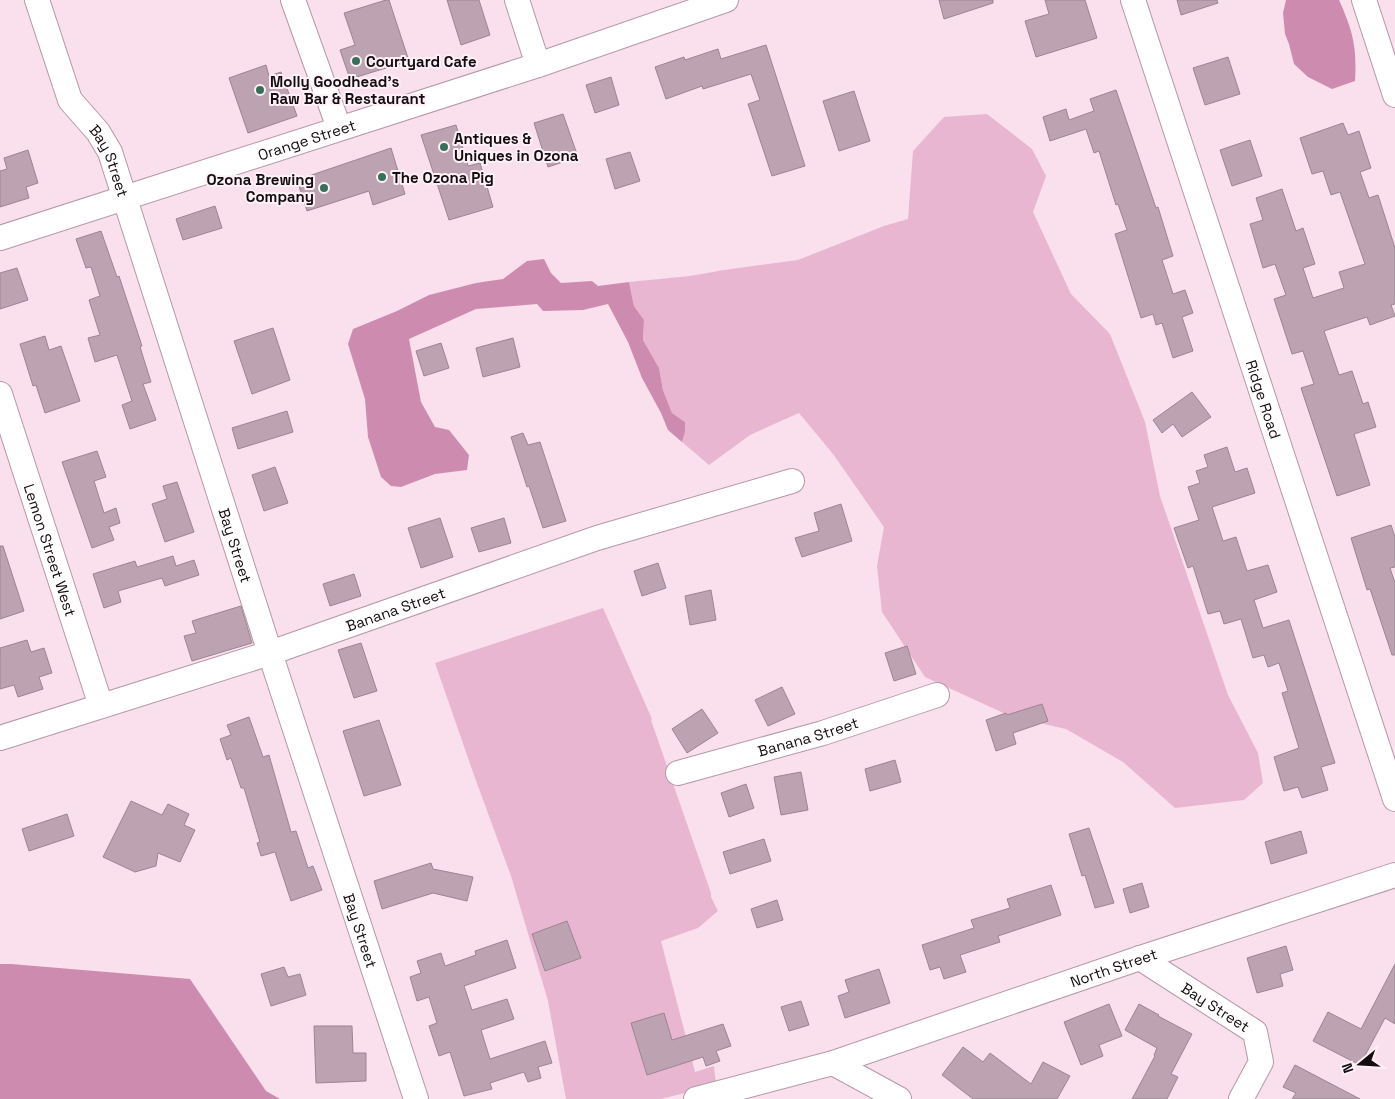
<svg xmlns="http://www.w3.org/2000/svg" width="1395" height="1099" font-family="'Space Grotesk',sans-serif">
  <rect width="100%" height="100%" fill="#fadfed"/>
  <path fill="#e9b6d2" d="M987 114 1032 149 1046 176 1033 212 1071 294 1110 334 1145 422 1160 496 1228 695 1258 753 1263 783 1244 800 1175 808 1123 762 1066 729 1010 716 925 677 882 612 877 566 884 527 833 454 799 413 750 435 709 465 682 442 685 432V422L672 413 663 390 659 368 643 340 644 320 634 306 629 282 690 276 724 270 798 260 884 226 908 219 913 151 944 117Z
    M603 608 652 719 651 720 711 893V897L718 911 698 928 661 941 695 1072 714 1066 716 1085 661 1099H566L548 1001 511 876 475 778 435 663Z"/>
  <path fill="#ce8bb0" d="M1286 0H1339C1353 31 1357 47 1355 81L1332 89 1308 77 1294 64 1289 44 1285 34 1283 13Z
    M544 259 551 273 561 283 592 281 598 286 629 282 634 306 644 320 643 340 659 368 663 390 672 413 685 422V432L682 442 668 430 661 413 642 378 628 342 608 304 583 310 543 311 537 304 476 309 409 339 421 402 435 427 449 430 469 455 467 470 435 474 401 487 391 486 381 477 368 437 365 399 348 344 353 329 397 311 429 295 476 283 503 279 527 261Z
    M0 964H11L190 979 266 1091 280 1099H0Z"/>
  <path fill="#bda3b1" stroke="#9d8492" d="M386 0H389L409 61 350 79 340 50 355 45 344 13Z
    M447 0H479L490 35 461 45Z
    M939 0H993V3L944 19Z
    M1045 0H1085L1097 38 1036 57 1025 21 1049 14Z
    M1177 0H1217L1218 3 1181 15Z
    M766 45 805 166 772 176 748 104 760 100 751 74 703 89 702 86 666 99 655 67 684 57 685 60 718 49 721 59Z
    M1228 57 1240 94 1205 105 1193 68Z
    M266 65 269 76 281 72 297 116 248 133 229 78Z
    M611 77 619 105 595 113 586 85Z
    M1116 90 1156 208 1158 207 1173 256 1162 260 1173 294 1185 290 1193 313 1182 317 1193 351 1173 358 1162 323 1156 325 1153 314 1141 318 1115 234 1127 230 1118 204 1116 205 1099 151 1094 153 1086 129 1050 141 1043 117 1066 109 1069 120 1094 111 1090 99Z
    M854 91 870 141 839 151 823 101Z
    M563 114 578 157 548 167 534 123Z
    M1343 123 1348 135 1359 131 1371 168 1360 172 1369 198 1378 195 1395 248V304L1391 305 1395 316 1370 325 1367 317 1324 331 1339 375 1352 371 1363 404 1368 402 1376 427 1354 434 1370 485 1337 496 1301 388 1314 384 1303 351 1292 354 1274 299 1286 295 1275 264 1263 268 1250 224 1263 220 1256 198 1282 189 1296 231 1303 228 1315 264 1303 268 1313 298 1344 288 1339 272 1365 264 1340 192 1331 195 1323 171 1312 174 1300 138Z
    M456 125 468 166 480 163 493 207 449 220 421 135Z
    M1250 140 1262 176 1232 186 1220 150Z
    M391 148 405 194 373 205 369 191 307 211 297 180Z
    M28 150 38 183 26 187 29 198 0 207V171L7 169 4 158Z
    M630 152 640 181 615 189 606 159Z
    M215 206 222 228 183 240 176 219Z
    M101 231 117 277 119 276 142 346 140 347 151 382 143 384 156 420 130 429 122 405 132 401 117 355 95 362 88 338 100 335 89 300 100 296 91 267 86 268 76 239Z
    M17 268 28 300 0 309V273Z
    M273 328 290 380 252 394 234 341Z
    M45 336 49 350 61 346 80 401 45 413 36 385 33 386 20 344Z
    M513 338 520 367 483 377 476 348Z
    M441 343 449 368 424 376 416 351Z
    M1192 392 1211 417 1182 437 1173 424 1162 433 1153 420Z
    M287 411 293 432 238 449 232 428Z
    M523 433 528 445 540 442 566 521 543 528 529 486 527 487 511 437Z
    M1227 447 1235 472 1247 468 1255 493 1212 507 1223 541 1236 537 1247 571 1268 565 1277 592 1254 600 1263 628 1289 620 1335 763 1321 767 1328 790 1302 798 1298 787 1284 791 1274 757 1299 748 1282 693 1288 691 1279 663 1268 667 1264 655 1253 658 1241 619 1224 624 1220 611 1208 614 1193 566 1188 568 1174 528 1199 520 1188 487 1200 483 1196 471 1208 467 1204 455Z
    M97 451 106 477 94 481 104 513 116 508 120 523 109 527 114 540 92 548 62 462Z
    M275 467 288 503 264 511 252 475Z
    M177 482 194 532 165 542 152 504 167 499 163 486Z
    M841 504 852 541 802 557 795 538 819 531 814 513Z
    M440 518 453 557 421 568 408 528Z
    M504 518 511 543 479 552 471 528Z
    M1391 525 1395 537V567L1390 568 1395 583V655H1392L1370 589 1367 590 1351 538Z
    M0 546H3L24 611 0 619Z
    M173 556 176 566 194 560 199 575 165 586 162 578 118 591 121 602 104 608 93 574 135 561 137 567Z
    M658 563 666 588 642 596 634 571Z
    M354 574 361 596 330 606 323 584Z
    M711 590 716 620 690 625 685 596Z
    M241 606 252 643 192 661 184 636 196 633 192 621Z
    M27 640 31 652 44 648 52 673 39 677 43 689 18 697 14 685 0 689V648Z
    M361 643 377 691 354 698 338 650Z
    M907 646 916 674 894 681 885 653Z
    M782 687 795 714 768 726 755 700Z
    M1042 704 1048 721 1013 733 1016 744 996 751 986 720 1006 713 1007 715Z
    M702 709 718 733 687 753 672 729Z
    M249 717 263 757 269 755 291 832 296 831 308 868 313 866 322 890 291 901 275 852 261 856 257 843 260 842 244 788H241L231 758 227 760 220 739 231 735 227 725Z
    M379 720 401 785 364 796 343 731Z
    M895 760 901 782 870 791 865 769Z
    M801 772 808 810 781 815 774 777Z
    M746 784 754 808 729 817 721 793Z
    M131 801 162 815 168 804 189 814 184 825 195 830 180 862 158 853 156 866 135 872 103 857Z
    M67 814 74 836 29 851 22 829Z
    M1089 828 1114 903 1095 908 1085 875 1082 876 1069 834Z
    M1301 831 1307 853 1271 864 1265 842Z
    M764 839 771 861 730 874 723 852Z
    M431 863 433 869 473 877 467 901 433 893 382 909 374 881Z
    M1142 883 1149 907 1130 913 1123 889Z
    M1051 885 1061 915 998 936 1000 942 960 955 966 972 944 979 940 967 930 970 922 945 974 928 971 920 1010 908 1007 899Z
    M777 900 783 920 757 928 751 909Z
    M567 921 581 958 545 971 532 934Z
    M507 940 516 968 464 986 472 1010 507 999 514 1019 481 1030 490 1059 545 1041 552 1063 538 1067 541 1078 528 1082 524 1072 490 1083 492 1089 464 1096 450 1052 439 1056 429 1026 437 1023 429 997 417 1001 410 977 421 973 417 961 441 953 445 966 476 955 475 951Z
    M1286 946 1293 970 1280 974 1283 986 1257 993 1247 958Z
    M1395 964V1024L1385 1018 1360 1065 1313 1041 1328 1012 1361 1029Z
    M284 967 288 977 300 974 306 995 271 1006 261 974Z
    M879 969 890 1003 845 1018 838 996 849 992 845 980Z
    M801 1001 809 1025 789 1031 781 1007Z
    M1109 1004 1122 1036 1099 1045 1103 1056 1081 1065 1064 1022Z
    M1139 1004 1159 1015 1158 1016 1192 1034 1171 1074 1178 1077 1167 1099H1132L1155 1056 1154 1055 1157 1048 1125 1030Z
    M664 1013 672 1040 723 1024 731 1046 716 1051 720 1061 706 1066 703 1057 647 1075 631 1023Z
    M314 1026H352L353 1053H366V1081L316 1083Z
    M963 1047 983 1062 990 1053 1031 1084 1043 1062 1070 1076 1057 1099H973L942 1075Z
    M1295 1065 1360 1099H1292L1296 1093 1283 1087Z"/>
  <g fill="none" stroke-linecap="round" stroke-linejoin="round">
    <g stroke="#b399a7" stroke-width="26">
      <g id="minor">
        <path id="s1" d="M37 0 70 100 98 132 110 152 270 653 416 1099"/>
        <path d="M293 0 339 128"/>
        <path d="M517 0 538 65"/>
        <path id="s2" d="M1133 0 1395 799"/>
        <path d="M1364 0 1395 95"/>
        <path id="s3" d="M0 238 538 65 726 0"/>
        <path id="s4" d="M0 394 101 706"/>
        <path id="s5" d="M0 738 270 653 597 538 792 481"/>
        <path id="s6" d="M678 773 823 733 937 695"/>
        <path id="s7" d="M1140 958 1255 1032 1261 1062 1241 1099"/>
        <path d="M833 1063 899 1099"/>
        <path id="s8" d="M696 1099 833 1063 1140 958 1395 875"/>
      </g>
    </g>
    <use href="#minor" stroke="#fff" stroke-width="24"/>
  </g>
  <g fill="#377059" stroke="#fdf1f7" stroke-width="2">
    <circle cx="356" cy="61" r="5"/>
    <circle cx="260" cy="90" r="5"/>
    <circle cx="444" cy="147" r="5"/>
    <circle cx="382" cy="177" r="5"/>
    <circle cx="324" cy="188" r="5"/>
  </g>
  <g text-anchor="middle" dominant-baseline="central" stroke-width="4" stroke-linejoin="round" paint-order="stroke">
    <g font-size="15" font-weight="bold" fill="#140c10" stroke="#fdf1f7" text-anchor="start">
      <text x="366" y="61">Courtyard Cafe</text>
      <text x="270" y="81">Molly Goodhead's<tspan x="270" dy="17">Raw Bar &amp; Restaurant</tspan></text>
      <text x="454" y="138">Antiques &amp;<tspan x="454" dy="17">Uniques in Ozona</tspan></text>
      <text x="392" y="177">The Ozona Pig</text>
      <text x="314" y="179" text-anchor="end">Ozona Brewing<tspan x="314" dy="17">Company</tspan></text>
    </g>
    <g font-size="15" fill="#140c10" stroke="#fdf1f7">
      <text stroke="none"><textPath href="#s3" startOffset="322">Orange Street</textPath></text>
      <text stroke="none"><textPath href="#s1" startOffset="179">Bay Street</textPath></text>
      <text stroke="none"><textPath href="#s2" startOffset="420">Ridge Road</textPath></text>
      <text stroke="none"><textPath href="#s1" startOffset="584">Bay Street</textPath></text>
      <text stroke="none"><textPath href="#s4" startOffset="164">Lemon Street West</textPath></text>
      <text stroke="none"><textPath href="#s5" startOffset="416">Banana Street</textPath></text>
      <text stroke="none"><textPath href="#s6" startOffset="135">Banana Street</textPath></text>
      <text stroke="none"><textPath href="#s1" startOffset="989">Bay Street</textPath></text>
      <text stroke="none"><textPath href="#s8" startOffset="438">North Street</textPath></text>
      <text stroke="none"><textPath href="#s7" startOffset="90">Bay Street</textPath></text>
    </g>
  </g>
  <g transform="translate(1360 1064) rotate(252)" stroke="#fdf1f7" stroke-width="4" paint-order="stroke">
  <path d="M0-4L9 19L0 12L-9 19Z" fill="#140c10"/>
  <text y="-8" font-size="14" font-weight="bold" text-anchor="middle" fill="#140c10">N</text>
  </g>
</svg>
